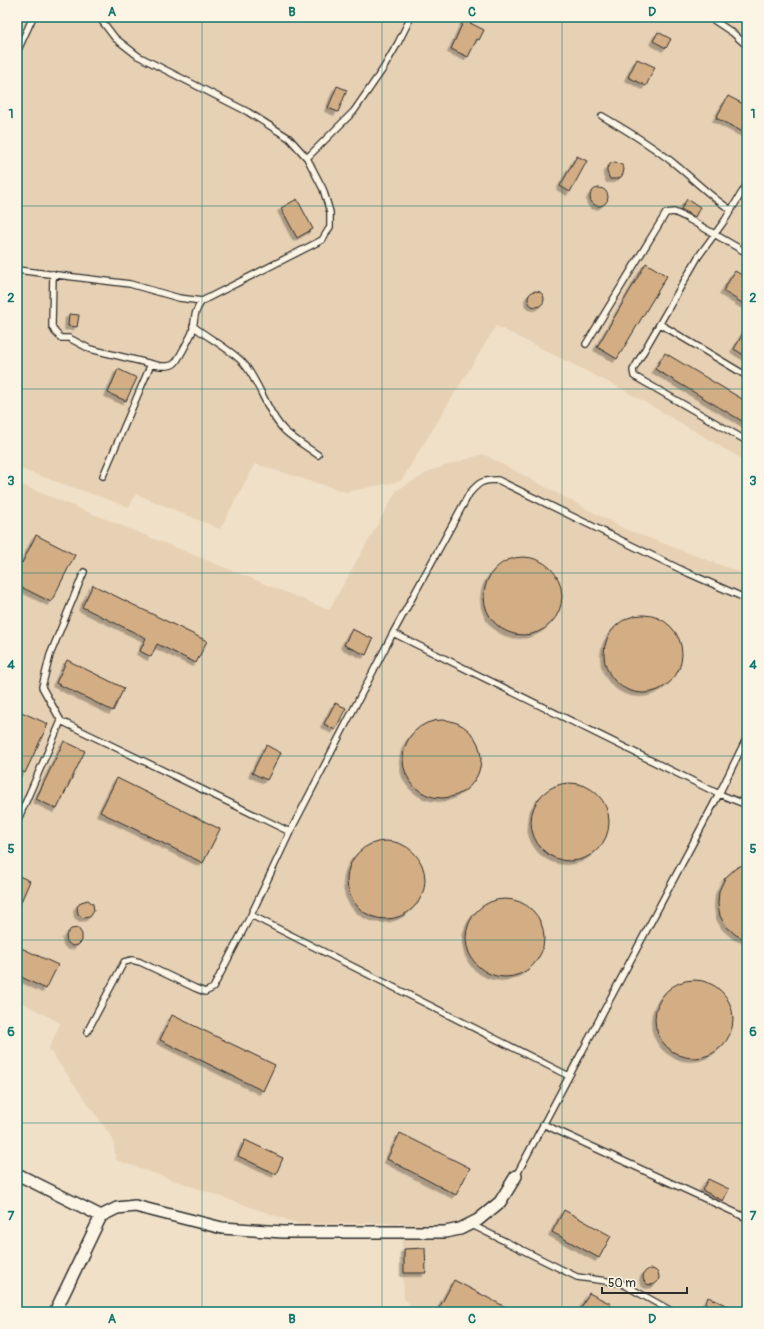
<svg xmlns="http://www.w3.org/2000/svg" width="764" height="1329" font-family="Pangolin,sans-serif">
  <defs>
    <filter id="shadow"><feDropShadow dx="-3.5" dy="3.5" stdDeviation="0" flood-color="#0004"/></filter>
  </defs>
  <rect width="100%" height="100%" fill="#f0e0c8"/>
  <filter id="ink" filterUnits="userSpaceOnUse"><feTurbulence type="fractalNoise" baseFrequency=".025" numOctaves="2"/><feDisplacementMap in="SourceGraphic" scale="8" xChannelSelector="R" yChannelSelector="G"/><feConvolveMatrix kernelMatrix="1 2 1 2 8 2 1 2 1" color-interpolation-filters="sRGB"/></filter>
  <g filter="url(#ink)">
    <path fill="#e7d1b4" d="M17 17H747V462L624 390 496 326 401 481 346 492 255 464 220 529 136 494 129 507 17 468Z
      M483 454 625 529 747 575V1312H407L409 1303 404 1299 401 1223 299 1224 116 1160 113 1139 49 1049 60 1023 17 1000V483L329 610 397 490 432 470Z"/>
    <path fill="#d3ae85" stroke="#2b2b2b" filter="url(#shadow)" d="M464 20 484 30 479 40 477 39 468 57 451 49Z
      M658 32 671 39 666 48 653 41Z
      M637 59 655 67 646 86 628 77Z
      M337 86 347 90 338 112 328 108Z
      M728 96 747 106V134L716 118Z
      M577 156 587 161 570 192 560 186Z
      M615 162 622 165 624 169 623 174 621 177 617 179H610L607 172V168L611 163Z
      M590 197a9 9 0 1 1 18 0a9 9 0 1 1-18 0Z
      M297 199 313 229 297 238 281 208Z
      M687 199 700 207 695 217 681 209Z
      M646 263 667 276 617 359 597 347Z
      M735 271 747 278V306L723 291Z
      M528 299a8 8 0 1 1 16 0a8 8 0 1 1-16 0Z
      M69 314 79 315 77 327 68 326Z
      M747 327V357L734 349Z
      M665 353 747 402V424L655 369Z
      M118 369 137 378 126 401 108 393Z
      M36 535 75 555 51 602 17 585V560L22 563Z
      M484 596a39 39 0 1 1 78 0a39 39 0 1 1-78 0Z
      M93 585 207 641 196 663 157 644 151 657 140 651 146 638 82 607Z
      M604 654a39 39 0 1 1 78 0a39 39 0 1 1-78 0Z
      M352 629 373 639 366 655 344 645Z
      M67 660 124 688 113 711 56 683Z
      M335 703 346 708 335 730 324 724Z
      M17 710 48 724 25 773 17 769Z
      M403 759a39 39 0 1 1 78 0a39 39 0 1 1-78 0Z
      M64 741 85 751 57 809 36 799Z
      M266 745 281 753 267 780 252 773Z
      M117 778 220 829 203 863 100 812Z
      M531 822a39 39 0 1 1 78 0a39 39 0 1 1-78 0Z
      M347 880a39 39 0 1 1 78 0a39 39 0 1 1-78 0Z
      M747 863V940L736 935 726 926 720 916 718 904 719 891 725 878 736 868Z
      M17 875 30 881 17 911Z
      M466 938a39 39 0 1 1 78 0a39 39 0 1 1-78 0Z
      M88 900 93 904 94 911 90 917 83 918 78 914 77 907 81 902Z
      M78 928 82 934V941L78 945 72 946 67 942 66 935 71 929Z
      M17 946 58 965 46 989 17 975Z
      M655 1019a39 39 0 1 1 78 0a39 39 0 1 1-78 0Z
      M172 1015 275 1065 263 1091 160 1040Z
      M400 1133 470 1168 456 1195 387 1159Z
      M245 1140 283 1158 276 1174 238 1156Z
      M708 1179 729 1189 723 1201 702 1190Z
      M564 1210 611 1236 599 1258 552 1232Z
      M425 1248 426 1273H404V1249Z
      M643 1277a8 8 0 1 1 16 0a8 8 0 1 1-16 0Z
      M454 1280 515 1312H437Z
      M589 1293 611 1304 607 1312H579Z
      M708 1297 741 1312H720L705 1304Z"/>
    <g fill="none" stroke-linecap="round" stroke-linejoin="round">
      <g stroke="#2b2b2b" stroke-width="8">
        <path id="lane" d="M709 17 733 33 747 46
          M17 52 33 17
          M602 116C628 131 653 146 676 165 694 180 711 197 731 210
          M307 158 354 111 383 69 398 43 411 17
          M747 184 725 220 698 257 633 370 634 376 747 441
          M17 270 130 284 179 298 202 301
          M53 274 52 326 55 332 61 338H69L90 349 160 366C165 366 171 367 175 363 178 360 190 337 192 333 196 318 192 315 202 301L322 240 330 227V212L323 189 307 158 289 138 248 112 138 56 115 38 99 17
          M660 324 747 376
          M193 326C208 338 234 351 245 365 260 384 268 414 285 431 295 440 307 447 318 455
          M586 344 666 213 674 212 685 217 747 253
          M103 476 151 364
          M393 633 719 794 747 805
          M61 721 290 832
          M17 822 61 721 42 687 50 655 84 572
          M251 915 569 1076
          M87 1032 124 962 132 960 140 962 195 988 205 992 213 988 251 915 290 832 393 633 469 494C479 482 482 480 498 480L688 573 747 599
          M543 1124 747 1218
          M516 1176 719 794 747 737
          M470 1224 577 1277 621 1283 673 1312"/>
      </g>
      <g stroke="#2b2b2b" stroke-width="14">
        <path id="street" d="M17 1174 101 1216 117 1208 135 1206 222 1228 283 1232H445L460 1229 478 1220 500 1202 516 1176
          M55 1312 101 1216"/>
      </g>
      <use href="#lane" stroke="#fcf5e5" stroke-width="5.5"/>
      <use href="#street" stroke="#fcf5e5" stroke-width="11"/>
    </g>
  </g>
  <path fill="none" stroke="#0f766e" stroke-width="1" stroke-opacity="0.55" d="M202 17V1312M382 17V1312M562 17V1312M17 206H747M17 389H747M17 573H747M17 756H747M17 940H747M17 1123H747"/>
  <rect width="764" height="1329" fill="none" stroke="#fcf5e5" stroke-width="44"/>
  <path d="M602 1287v6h85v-6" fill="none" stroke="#2b2b2b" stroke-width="2"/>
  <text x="608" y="1287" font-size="12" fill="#2b2b2b" stroke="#fcf5e5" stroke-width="3" paint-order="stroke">50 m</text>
  <rect x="22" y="22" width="720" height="1285" fill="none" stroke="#0f766e" stroke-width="1.5"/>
  <g font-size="13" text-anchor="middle" font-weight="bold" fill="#0f766e">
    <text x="112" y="16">A</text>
    <text x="292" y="16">B</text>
    <text x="472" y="16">C</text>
    <text x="652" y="16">D</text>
    <text x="11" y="118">1</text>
    <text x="753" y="118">1</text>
    <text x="11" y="302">2</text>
    <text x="753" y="302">2</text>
    <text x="11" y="485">3</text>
    <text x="753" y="485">3</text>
    <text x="11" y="669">4</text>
    <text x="753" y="669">4</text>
    <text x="11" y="853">5</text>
    <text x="753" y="853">5</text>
    <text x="11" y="1036">6</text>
    <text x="753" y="1036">6</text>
    <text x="11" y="1220">7</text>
    <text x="753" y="1220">7</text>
    <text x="112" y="1323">A</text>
    <text x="292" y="1323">B</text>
    <text x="472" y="1323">C</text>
    <text x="652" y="1323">D</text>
  </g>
</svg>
